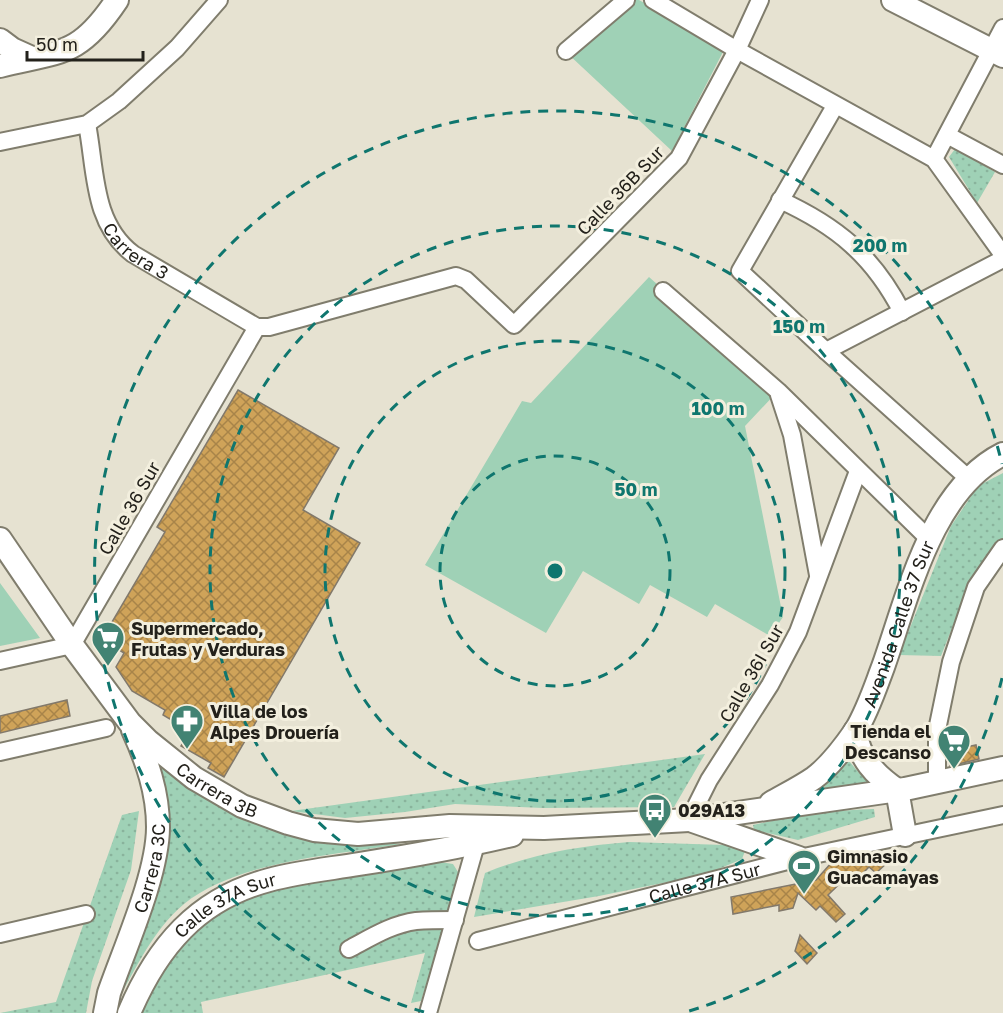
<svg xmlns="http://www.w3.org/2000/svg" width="1003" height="1013" font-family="'Golos Text',sans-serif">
  <defs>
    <pattern id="grass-dots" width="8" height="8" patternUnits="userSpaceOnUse" patternTransform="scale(1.5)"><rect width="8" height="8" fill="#9fd1b6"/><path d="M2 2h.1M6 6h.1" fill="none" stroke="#89b39c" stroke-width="1.8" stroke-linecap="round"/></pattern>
    <pattern id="building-cross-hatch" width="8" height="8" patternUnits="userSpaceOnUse" patternTransform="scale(1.5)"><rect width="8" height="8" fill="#cfa359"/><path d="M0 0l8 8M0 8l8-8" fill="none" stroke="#a88449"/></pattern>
  </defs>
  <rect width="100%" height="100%" fill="#e6e2d1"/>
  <path fill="url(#grass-dots)" d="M955 149 995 172 977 203 949 157Z
    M1003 473V539L973 575 941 656 899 655 951 526 978 486Z
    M705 754 674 807 543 808 455 804 405 812 345 818 291 811Z
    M849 761 860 774 879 788 815 796Z
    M157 764 212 802 241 817 307 837 402 844C335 855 237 861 184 904 153 930 136 968 117 1002L160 884 169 838V807Z
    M874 809 875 817 798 840 754 830 753 825C792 816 834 810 874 809Z
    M139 811 131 870 92 981 86 1013H0L56 1002 122 815Z
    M629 842 725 845 745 851 742 859 707 874 599 896 474 917 485 873C531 854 579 846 629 842Z
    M434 861 453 864 458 872 455 893 421 1001 411 1003 425 953 201 1002 203 1013H141L163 964 186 936 213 916 243 900 290 884 345 878Z"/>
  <path fill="#9fd1b6" d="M634 0H639L725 48 672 151 567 53Z
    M649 277 778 391 745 426 783 617 770 636 715 604 707 617 650 585 639 604 583 571 546 633 425 565 522 401 531 403Z
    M0 583 40 638 0 646Z"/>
  <path fill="url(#building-cross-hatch)" stroke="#82796b" stroke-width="1.5" d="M238 390 339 448 303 510 360 543 224 777 208 768 211 763 181 746 190 731 163 715 165 710 132 691 116 667 124 653 102 639 165 532 157 527Z
    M67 700 70 716 0 733V716Z
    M976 745 979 759 950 766 948 751Z
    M877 852 887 863 876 873 869 867 858 878 852 872 828 895 845 914 836 922 820 906 816 910 798 893 793 908 779 911V905L733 914 731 897 816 880 832 862Z
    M800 935 817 953 807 964 795 951Z"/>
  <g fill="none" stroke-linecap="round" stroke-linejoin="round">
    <g stroke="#807d6d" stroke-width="20">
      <g id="street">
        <path d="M653 0 737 50 934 159 1003 255"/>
        <path d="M566 51 626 0"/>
        <path d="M835 106 740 271 826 351 969 479"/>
        <path id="s1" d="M87 124C96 170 92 223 133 254L257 327H269L456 276 466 280 514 325 679 158 737 50 760 0"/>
        <path d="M947 135 1003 165"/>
        <path d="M0 142 87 124 119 101 177 48 219 0"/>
        <path d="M934 159 1003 28"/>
        <path d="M780 200C837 226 873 256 902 312"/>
        <path d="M663 291 778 391 929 539"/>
        <path d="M826 351 1003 259"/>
        <path d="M779 395 792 435 818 575"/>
        <path d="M0 661 72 645 257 327"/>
        <path d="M0 752 106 728"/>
        <path d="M937 783V730L951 662 976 587 1003 548"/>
        <path d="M689 820 709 780 770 685 798 632 858 471"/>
        <path d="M0 934 86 914"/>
        <path id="s2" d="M478 941 799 858 1003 815"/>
        <path d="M349 949C370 938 392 924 416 921 429 920 442 920 455 920"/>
        <path d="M428 1013 476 844"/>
      </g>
    </g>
    <g stroke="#807d6d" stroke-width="26">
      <g id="secondary">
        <path d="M893 0 1003 56"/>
        <path d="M0 40 12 49 32 58"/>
        <path d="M0 66C61 51 79 57 117 0"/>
        <path id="s3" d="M0 539 72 645 130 723 148 741 194 778 242 806 288 823 314 830 358 834 450 826 544 828 689 820 905 789 1003 768"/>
        <path d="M855 731C859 758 875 775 897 790L905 835"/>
        <path id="s4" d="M771 803C785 795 801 787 814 778 830 766 845 746 856 730 868 710 875 688 883 667 908 597 931 490 1003 454"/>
        <path d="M693 821 799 858"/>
        <path id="s5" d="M105 1013 109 993C125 947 158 874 158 827 158 792 147 761 133 730"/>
        <path id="s6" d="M129 1013C157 947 197 899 269 880 298 872 329 869 359 864 411 856 461 847 512 835"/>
      </g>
    </g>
    <use href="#street" stroke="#fff" stroke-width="16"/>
    <use href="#secondary" stroke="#fff" stroke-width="22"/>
  </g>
  <g fill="none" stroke="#0f766e" stroke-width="3" stroke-dasharray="10 8">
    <circle cx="555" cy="571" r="115"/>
    <circle cx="555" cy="571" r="230"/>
    <circle cx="555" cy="571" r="345"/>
    <path d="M1002 678A460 460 0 0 1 686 1012M424 1012A460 460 0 1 1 1002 464"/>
  </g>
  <defs>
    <g id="supermarket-pin" transform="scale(1.725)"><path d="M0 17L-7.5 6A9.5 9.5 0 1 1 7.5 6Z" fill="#428373" stroke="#f3efde"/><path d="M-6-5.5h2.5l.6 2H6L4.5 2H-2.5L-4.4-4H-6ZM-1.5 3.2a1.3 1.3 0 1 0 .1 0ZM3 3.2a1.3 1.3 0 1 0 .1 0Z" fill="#fff"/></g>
    <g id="pharmacy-pin" transform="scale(1.725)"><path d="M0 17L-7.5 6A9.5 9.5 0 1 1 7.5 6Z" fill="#428373" stroke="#f3efde"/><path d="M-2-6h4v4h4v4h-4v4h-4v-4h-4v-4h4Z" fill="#fff"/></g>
    <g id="bus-pin" transform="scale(1.725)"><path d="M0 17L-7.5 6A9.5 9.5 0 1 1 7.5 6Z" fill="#428373" stroke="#f3efde"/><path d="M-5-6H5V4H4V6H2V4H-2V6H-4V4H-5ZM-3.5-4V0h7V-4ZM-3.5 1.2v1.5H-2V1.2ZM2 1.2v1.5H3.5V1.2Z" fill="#fff"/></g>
    <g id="stadium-pin" transform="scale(1.725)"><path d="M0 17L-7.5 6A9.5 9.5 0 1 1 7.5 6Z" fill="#428373" stroke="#f3efde"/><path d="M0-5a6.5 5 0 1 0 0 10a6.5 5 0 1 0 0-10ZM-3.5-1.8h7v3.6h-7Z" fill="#fff"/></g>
  </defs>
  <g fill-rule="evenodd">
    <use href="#supermarket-pin" x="108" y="638"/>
    <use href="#pharmacy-pin" x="187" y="721"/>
    <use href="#supermarket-pin" x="954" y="741"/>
    <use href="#bus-pin" x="655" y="810"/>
    <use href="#stadium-pin" x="804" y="866"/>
  </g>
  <g text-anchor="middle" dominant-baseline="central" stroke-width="6" stroke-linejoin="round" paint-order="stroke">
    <g font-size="18" fill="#23211b" stroke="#f3efde">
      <text transform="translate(620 190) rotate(-46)">Calle 36B Sur</text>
      <text stroke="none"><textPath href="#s1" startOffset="142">Carrera 3</textPath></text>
      <text transform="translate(129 508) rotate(-60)">Calle 36 Sur</text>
      <text stroke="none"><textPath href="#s4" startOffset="228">Avenida Calle 37 Sur</textPath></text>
      <text transform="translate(751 673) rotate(-60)">Calle 36I Sur</text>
      <text stroke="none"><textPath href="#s3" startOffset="336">Carrera 3B</textPath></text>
      <text stroke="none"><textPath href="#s5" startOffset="152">Carrera 3C</textPath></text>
      <text stroke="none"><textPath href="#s2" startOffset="234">Calle 37A Sur</textPath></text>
      <text stroke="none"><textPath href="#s6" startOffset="150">Calle 37A Sur</textPath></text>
    </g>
    <g font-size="18" font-weight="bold" fill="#23211b" stroke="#f3efde" text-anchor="start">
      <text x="131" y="628">Supermercado,<tspan x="131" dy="21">Frutas y Verduras</tspan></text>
      <text x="210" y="711">Villa de los<tspan x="210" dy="21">Alpes Drouería</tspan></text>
      <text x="931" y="731" text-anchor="end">Tienda el<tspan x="931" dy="21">Descanso</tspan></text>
      <text x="678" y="810">029A13</text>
      <text x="827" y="856">Gimnasio<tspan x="827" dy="21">Guacamayas</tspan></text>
    </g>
  </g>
  <circle cx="555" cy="571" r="9" fill="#0f766e" stroke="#f3efde" stroke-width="3"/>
  <g font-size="18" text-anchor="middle" font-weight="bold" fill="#0f766e" stroke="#f3efde" stroke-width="6" stroke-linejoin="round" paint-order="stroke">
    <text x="880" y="252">200 m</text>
    <text x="799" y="333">150 m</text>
    <text x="718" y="415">100 m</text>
    <text x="636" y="496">50 m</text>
  </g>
  <path d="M27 51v9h116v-9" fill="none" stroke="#23211b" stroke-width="3"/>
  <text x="36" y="51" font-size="18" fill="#23211b" stroke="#f3efde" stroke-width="4.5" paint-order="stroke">50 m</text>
</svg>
